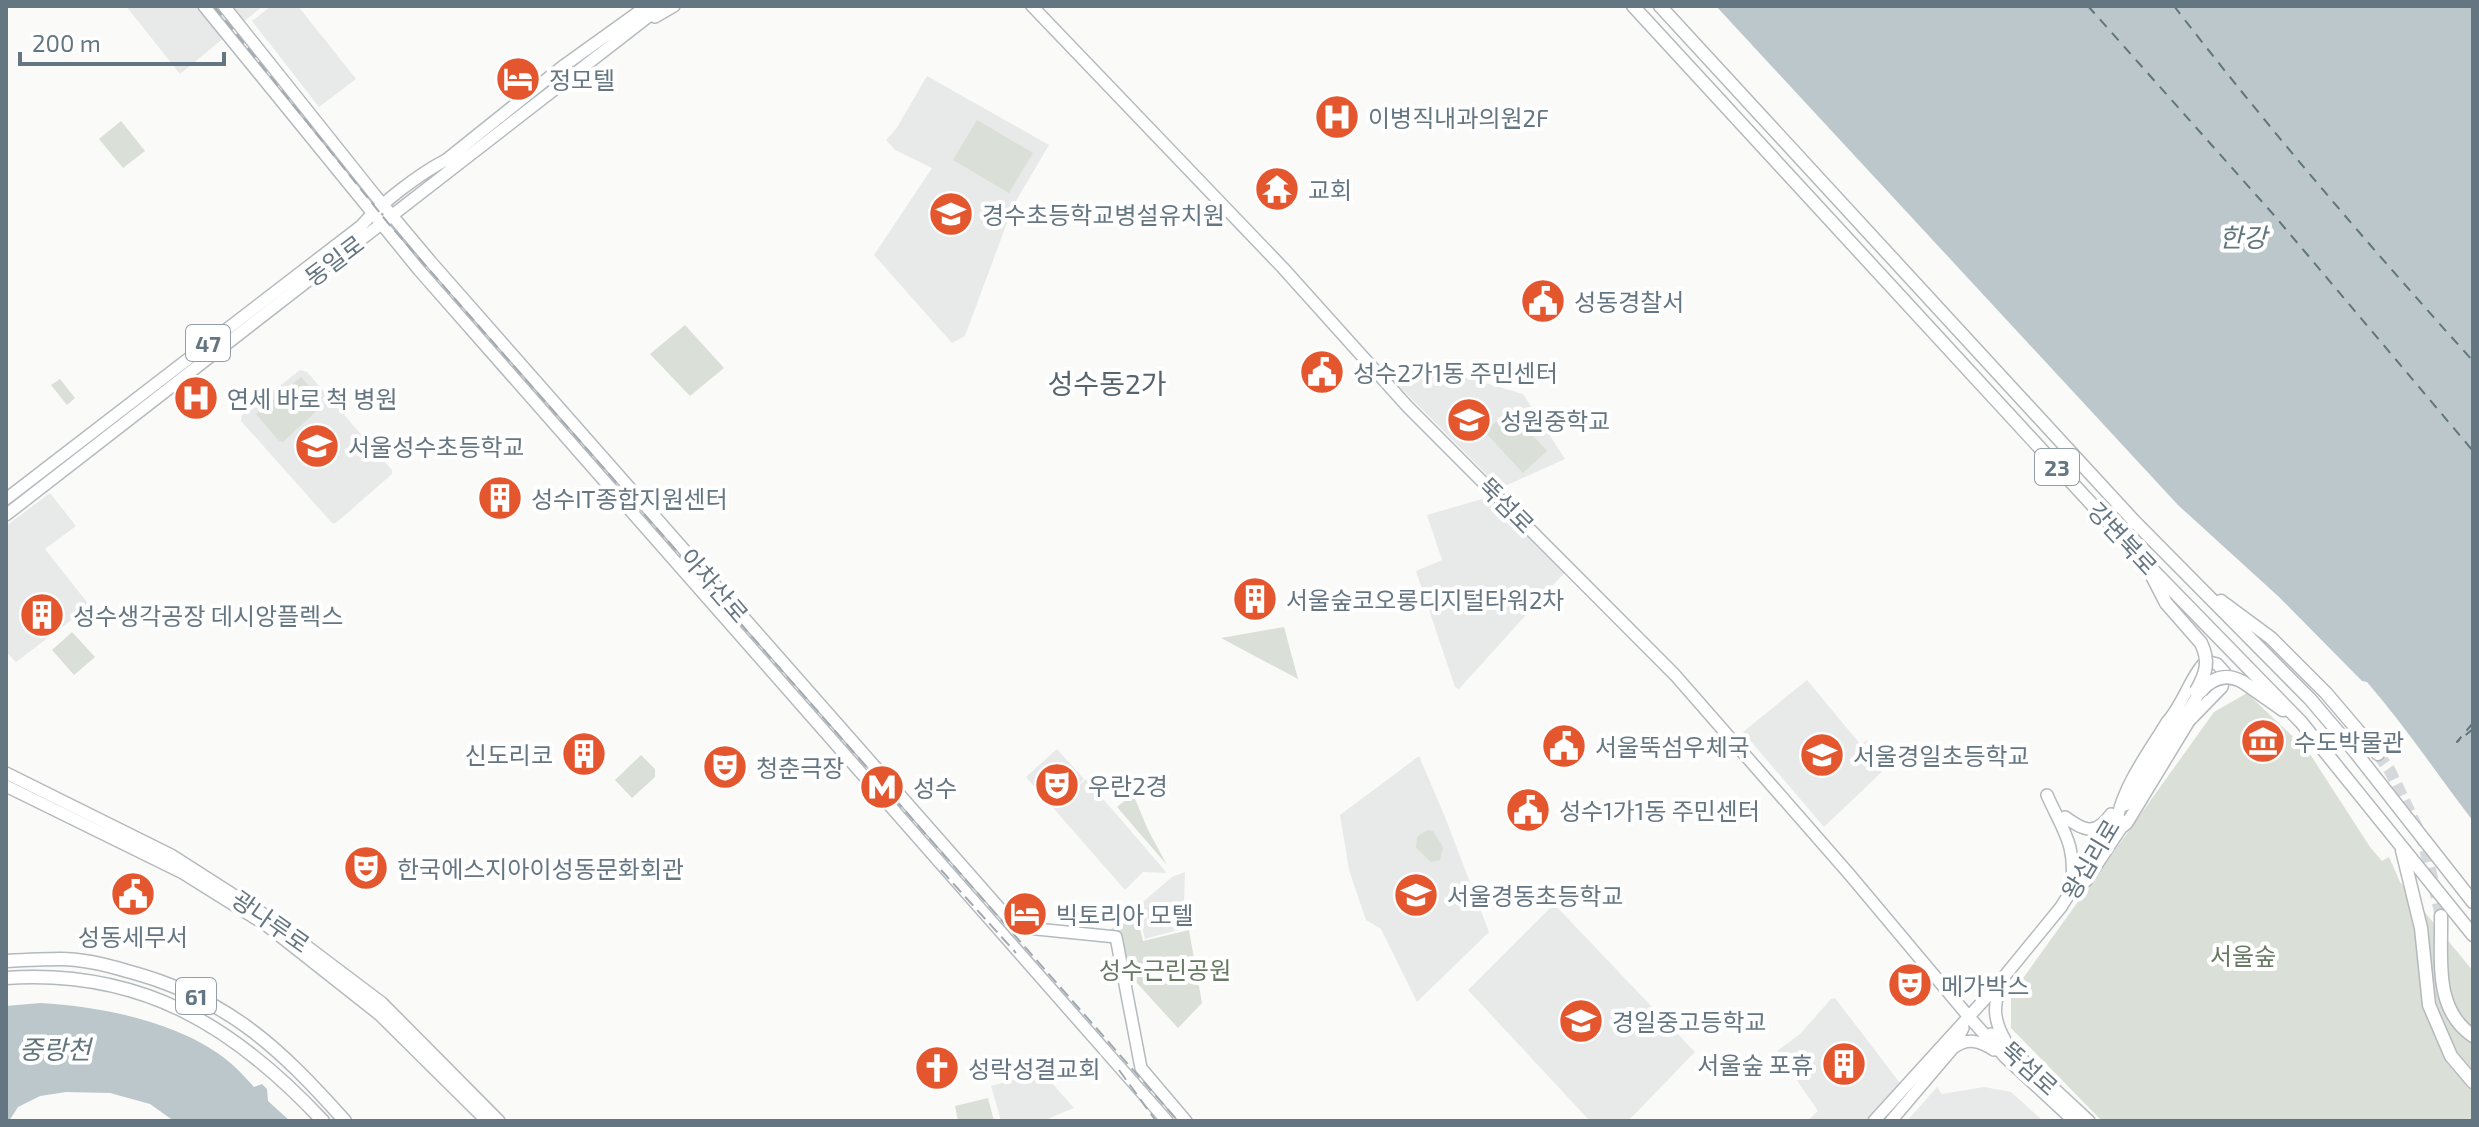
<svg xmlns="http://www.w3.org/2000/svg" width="2479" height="1127" font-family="'Exo 2','Noto Sans KR',sans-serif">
  <rect width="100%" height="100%" fill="#fafaf8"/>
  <path fill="#e8e9e9" d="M126 6H263L180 74Z
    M271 6H298L356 79 319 107 252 21Z
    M927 76 1049 145 1014 204 965 336 952 343 874 255 932 168 895 150 886 140 896 129Z
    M1382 369 1458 375 1523 394 1565 459 1505 486 1496 484Z
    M300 370 307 372 392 470V474L336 523H332L241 421 242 415Z
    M195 380 211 401 195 413 179 392Z
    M50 493 76 526 45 549 90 606 16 662 6 652V526Z
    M1489 497 1565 572 1459 689 1455 687 1416 571 1442 560 1427 515Z
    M1807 680 1861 745 1867 740 1889 765 1824 827 1743 732Z
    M1057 749 1084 779 1069 793 1086 779 1167 873 1143 872 1125 890 1026 777Z
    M1419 756 1445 817 1489 932 1417 1002 1381 929 1366 920 1349 870 1340 815Z
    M1185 872 1184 902 1189 927 1145 939 1137 907 1172 877Z
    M1554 904 1695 1052 1628 1121H1590L1468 990Z
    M1835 998 1900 1083 1868 1121H1807L1818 1111 1777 1051 1800 1034 1831 999Z
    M1042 1072 1074 1108 1043 1121H1001L991 1086Z
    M1937 1087 1942 1094 1984 1087 2011 1092 2043 1121H1907Z"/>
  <path fill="#dadfd7" d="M977 120 1033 153 1009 193 953 160Z
    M121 121 145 151 123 168 99 139Z
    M685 325 724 368 690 396 650 354Z
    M301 377 324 404 283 442 279 441 256 414Z
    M60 379 75 398 67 405 51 385Z
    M1509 410 1547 451 1523 473 1485 432Z
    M1284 627 1298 679 1221 638Z
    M72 632 95 657 74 675 52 650Z
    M2247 693 2308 751 2370 847 2382 861 2389 857 2400 882 2473 971V1121H2102L2011 1028V995L2214 712Z
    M641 755 655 769V777L632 798 615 780Z
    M1133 794 1148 830 1167 865 1117 807Z
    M1427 830 1433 831 1443 847 1440 860 1431 862 1416 848 1417 837Z
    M1135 908 1143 941 1189 930 1202 1003 1178 1028 1136 982 1106 934Z
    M988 1098 994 1121H958L955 1106Z"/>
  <path fill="#bbc7cb" d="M1716 6H2473V821C2437 774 2405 726 2367 682L2362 681 2279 597 2178 505Z
    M40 1003C99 1006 181 1022 228 1061 237 1068 246 1078 254 1087L262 1084 267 1089 268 1101 290 1121H174L150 1104 110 1093 66 1092 40 1096 18 1107 9 1121H6V1006Z"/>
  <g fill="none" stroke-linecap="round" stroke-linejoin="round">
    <path stroke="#60757c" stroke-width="2" stroke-dasharray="10 8" stroke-linecap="butt" d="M2088 6 2273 214 2473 451
      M2174 6C2269 129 2369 246 2473 361
      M2473 723 2457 742 2473 729"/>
    <path stroke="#d5d9db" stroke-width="12" stroke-dasharray="12 6" stroke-linecap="butt" d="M2378 754 2390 771 2423 840 2441 916"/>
    <g stroke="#b5babe" stroke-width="14">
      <path id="major" d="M204 6 419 270 1167 1121
        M224 6 374 194 431 262 1016 927 1116 937 1141 1068 1186 1121
        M1032 6 1283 268 1407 406 1675 675 1850 875 1969 1017 2005 1057 2074 1121
        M655 17 674 6
        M6 499 361 226C381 203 419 174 446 160L562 67 647 6
        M6 515 662 6
        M2183 720 2199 693
        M6 773 171 855 268 917 382 1003 499 1121
        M6 786 183 873 266 925 380 1015 487 1121
        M2047 795C2064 833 2077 845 2071 889
        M2125 805 2134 795 2184 712
        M2065 817C2084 831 2095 836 2111 814
        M2086 881 2121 828 2123 821
        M2002 985C1992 1005 1994 1021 2005 1040
        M1991 1034 2019 1056 2089 1121
        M1953 1048C1968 1037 1980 1041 1994 1050
        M1874 1121 1994 989 2061 907 2118 815C2126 782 2149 752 2167 722 2183 705 2191 675 2206 661L2217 664 2225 673 2222 687 2189 721 2127 823 2121 828
        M1891 1121 1953 1048 1963 1028"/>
    </g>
    <g stroke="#b4b9bd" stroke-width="15">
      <path id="highway" d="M1633 6 2144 561 2301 722 2473 935
        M1660 6 2134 521 2310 699 2356 753 2473 902
        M2151 574 2166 603
        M2221 601 2271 638 2326 693 2378 754
        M2243 682 2283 710
        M2402 850 2421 928 2429 1005 2451 1056 2473 1082
        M2441 916C2442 958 2433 1009 2473 1036
        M6 961C24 960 43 959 61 959 83 959 107 965 127 971 226 997 279 1047 345 1121
        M6 978C141 969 233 1025 323 1121"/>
    </g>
    <use href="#major" stroke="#fff" stroke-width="11"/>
    <use href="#highway" stroke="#fff" stroke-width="12"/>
    <path stroke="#a2aab0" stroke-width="2" stroke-dasharray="12 6" stroke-linecap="butt" d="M214 6 388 223 1178 1121
      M941 870 1016 953
      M1119 1070 1156 1121"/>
    <g stroke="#b4b9bd" stroke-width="15" stroke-linecap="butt">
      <path id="highway-bridge" d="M2166 603 2201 643C2210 661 2206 674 2196 691
        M2201 691C2213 677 2227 673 2243 682"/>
    </g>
    <use href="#highway-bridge" stroke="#fff" stroke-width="12"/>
  </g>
  <defs>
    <g id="hotel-disc" transform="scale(2.3)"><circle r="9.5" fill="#e4572e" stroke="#fff"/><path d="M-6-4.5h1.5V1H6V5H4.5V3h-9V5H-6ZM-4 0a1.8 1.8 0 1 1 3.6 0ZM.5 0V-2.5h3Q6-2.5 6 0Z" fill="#fff"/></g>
    <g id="hospital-disc" transform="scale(2.3)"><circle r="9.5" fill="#e4572e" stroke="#fff"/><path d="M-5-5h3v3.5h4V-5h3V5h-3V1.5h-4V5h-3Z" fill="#fff"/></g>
    <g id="temple-disc" transform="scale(2.3)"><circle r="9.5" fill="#e4572e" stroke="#fff"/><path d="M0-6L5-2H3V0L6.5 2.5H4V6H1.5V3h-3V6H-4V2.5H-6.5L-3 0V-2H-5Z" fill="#fff"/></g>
    <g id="school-disc" transform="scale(2.3)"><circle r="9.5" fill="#e4572e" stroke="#fff"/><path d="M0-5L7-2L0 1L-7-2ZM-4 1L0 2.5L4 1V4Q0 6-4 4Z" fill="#fff"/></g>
    <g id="civic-disc" transform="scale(2.3)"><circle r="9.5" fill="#e4572e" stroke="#fff"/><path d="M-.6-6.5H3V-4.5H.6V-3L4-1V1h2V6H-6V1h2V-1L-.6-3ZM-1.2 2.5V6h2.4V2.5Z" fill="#fff"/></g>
    <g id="building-disc" transform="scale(2.3)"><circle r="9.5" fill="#e4572e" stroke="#fff"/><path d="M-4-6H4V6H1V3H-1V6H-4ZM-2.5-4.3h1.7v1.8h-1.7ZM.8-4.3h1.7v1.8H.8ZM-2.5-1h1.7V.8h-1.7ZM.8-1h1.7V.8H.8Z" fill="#fff"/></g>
    <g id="museum-disc" transform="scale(2.3)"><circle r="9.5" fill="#e4572e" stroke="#fff"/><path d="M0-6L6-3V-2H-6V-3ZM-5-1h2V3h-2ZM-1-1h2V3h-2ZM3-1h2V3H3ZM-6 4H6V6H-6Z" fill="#fff"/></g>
    <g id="theatre-disc" transform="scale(2.3)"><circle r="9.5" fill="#e4572e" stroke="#fff"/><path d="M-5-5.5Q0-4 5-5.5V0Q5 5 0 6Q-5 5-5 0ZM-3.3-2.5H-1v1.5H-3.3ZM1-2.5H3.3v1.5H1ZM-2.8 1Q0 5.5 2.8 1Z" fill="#fff"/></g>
    <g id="metro-disc" transform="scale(2.3)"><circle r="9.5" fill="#e4572e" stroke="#fff"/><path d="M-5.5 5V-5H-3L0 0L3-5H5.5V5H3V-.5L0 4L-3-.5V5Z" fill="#fff"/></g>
    <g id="church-disc" transform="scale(2.3)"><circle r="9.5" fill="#e4572e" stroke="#fff"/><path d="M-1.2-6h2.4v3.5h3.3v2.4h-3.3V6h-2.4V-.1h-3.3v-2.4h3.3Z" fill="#fff"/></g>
  </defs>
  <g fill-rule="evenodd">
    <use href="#hotel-disc" x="518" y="79"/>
    <use href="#hospital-disc" x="1337" y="117"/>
    <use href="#temple-disc" x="1277" y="189"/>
    <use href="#school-disc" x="951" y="214"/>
    <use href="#civic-disc" x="1543" y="301"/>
    <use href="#civic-disc" x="1322" y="372"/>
    <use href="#hospital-disc" x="196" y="398"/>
    <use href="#school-disc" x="1469" y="420"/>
    <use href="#school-disc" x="317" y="446"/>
    <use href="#building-disc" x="500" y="498"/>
    <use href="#building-disc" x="1255" y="599"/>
    <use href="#building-disc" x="42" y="615"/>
    <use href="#museum-disc" x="2263" y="741"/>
    <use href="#civic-disc" x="1564" y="746"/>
    <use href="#building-disc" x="584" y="754"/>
    <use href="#school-disc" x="1822" y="755"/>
    <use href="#theatre-disc" x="725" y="767"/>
    <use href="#theatre-disc" x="1057" y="785"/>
    <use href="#metro-disc" x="882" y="787"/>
    <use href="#civic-disc" x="1528" y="810"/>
    <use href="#theatre-disc" x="366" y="868"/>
    <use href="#civic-disc" x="133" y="894"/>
    <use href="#school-disc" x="1416" y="895"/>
    <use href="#hotel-disc" x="1025" y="914"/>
    <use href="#theatre-disc" x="1910" y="985"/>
    <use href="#school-disc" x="1581" y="1021"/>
    <use href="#building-disc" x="1844" y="1064"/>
    <use href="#church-disc" x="937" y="1068"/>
  </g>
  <g text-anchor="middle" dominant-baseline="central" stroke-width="8" stroke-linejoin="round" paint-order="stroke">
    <g fill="#fff" stroke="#939fa8" stroke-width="2">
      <rect x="186" y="325" width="44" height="36" rx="6"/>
      <rect x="2035" y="449" width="44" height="36" rx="6"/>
      <rect x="176" y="978" width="40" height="36" rx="6"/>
    </g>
    <g font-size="22" font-weight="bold" fill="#657683">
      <text x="208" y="343">47</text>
      <text x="2057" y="467">23</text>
      <text x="196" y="996">61</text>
    </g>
    <g font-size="24" fill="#657683" stroke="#fff" text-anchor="start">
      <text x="549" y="79">정모텔</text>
      <text x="1368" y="117">이병직내과의원2F</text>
      <text x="1308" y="189">교회</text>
      <text x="982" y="214">경수초등학교병설유치원</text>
      <text x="1574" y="301">성동경찰서</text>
      <text x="1353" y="372">성수2가1동 주민센터</text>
      <text x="227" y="398">연세 바로 척 병원</text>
      <text x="1500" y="420">성원중학교</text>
      <text x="348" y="446">서울성수초등학교</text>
      <text x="531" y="498">성수IT종합지원센터</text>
      <text x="1286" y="599">서울숲코오롱디지털타워2차</text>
      <text x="73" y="615">성수생각공장 데시앙플렉스</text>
      <text x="2294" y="741">수도박물관</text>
      <text x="1595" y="746">서울뚝섬우체국</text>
      <text x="553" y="754" text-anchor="end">신도리코</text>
      <text x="1853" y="755">서울경일초등학교</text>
      <text x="756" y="767">청춘극장</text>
      <text x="1088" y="785">우란2경</text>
      <text x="913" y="787">성수</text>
      <text x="1559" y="810">성수1가1동 주민센터</text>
      <text x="397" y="868">한국에스지아이성동문화회관</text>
      <text x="1447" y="895">서울경동초등학교</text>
      <text x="1056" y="914">빅토리아 모텔</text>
      <text x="133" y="936" text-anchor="middle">성동세무서</text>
      <text x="1941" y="985">메가박스</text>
      <text x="1612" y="1021">경일중고등학교</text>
      <text x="1813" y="1064" text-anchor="end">서울숲 포휴</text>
      <text x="968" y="1068">성락성결교회</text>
    </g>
    <g font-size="24" fill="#657683" stroke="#fff">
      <text transform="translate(334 260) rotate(-37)">동일로</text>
      <text transform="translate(1507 505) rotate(45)">뚝섬로</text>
      <text transform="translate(2123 538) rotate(47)">강변북로</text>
      <text transform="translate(715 585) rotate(49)">아차산로</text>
      <text transform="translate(2090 859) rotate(-59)">왕십리로</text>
      <text transform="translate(271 921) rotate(35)">광나루로</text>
      <text transform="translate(2030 1068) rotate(42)">뚝섬로</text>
    </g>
    <g font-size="24" fill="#687a64" stroke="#fff">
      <text x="2243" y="955">서울숲</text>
      <text x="1165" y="969">성수근린공원</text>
    </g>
    <g font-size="26" font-style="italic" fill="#60757c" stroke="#fff">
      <text x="2243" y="236">한강</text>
      <text x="55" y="1048">중랑천</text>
    </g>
    <g font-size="28" fill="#57646e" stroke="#fff">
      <text x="1107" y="383">성수동2가</text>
    </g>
  </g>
  <rect width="2479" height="1127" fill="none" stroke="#657683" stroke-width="16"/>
  <path d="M20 52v12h204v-12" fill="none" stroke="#657683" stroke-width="4"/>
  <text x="32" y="52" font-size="24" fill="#657683" stroke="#ffffff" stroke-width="6" paint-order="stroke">200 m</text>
</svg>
